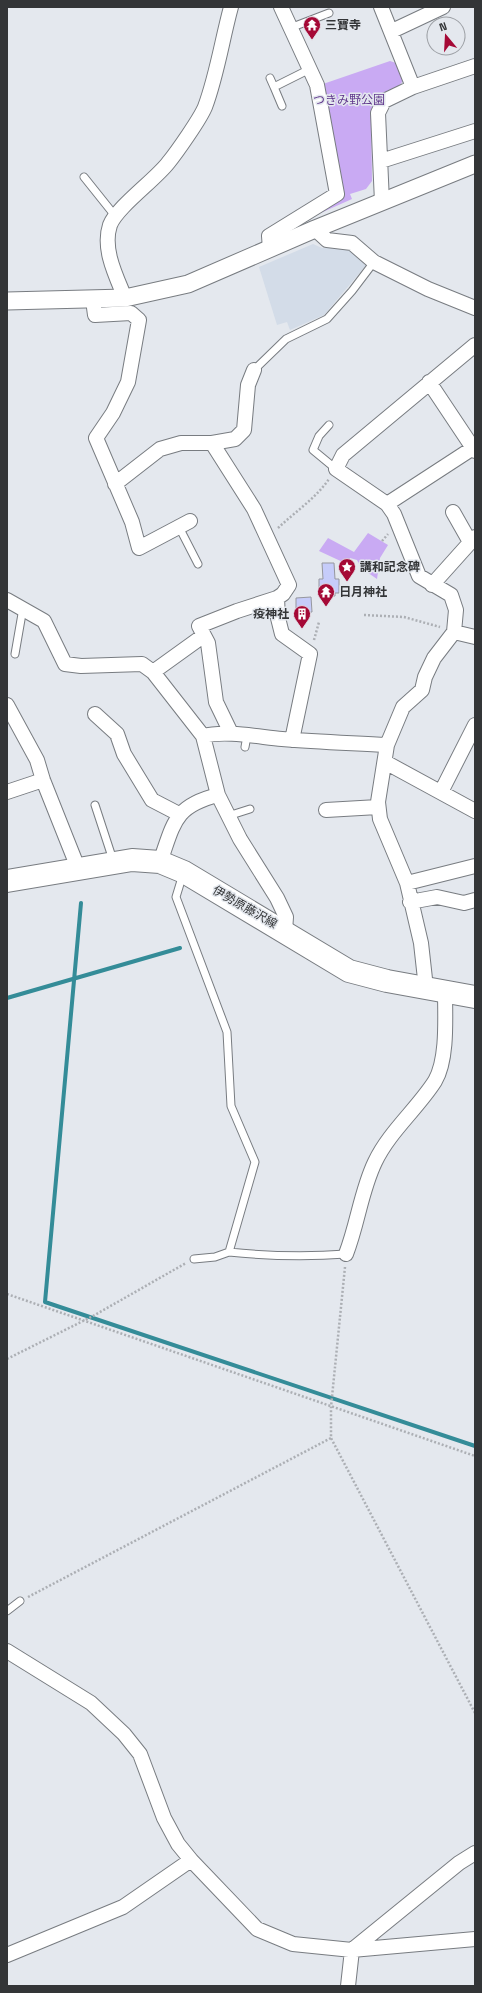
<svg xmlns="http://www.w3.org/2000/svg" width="482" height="1993" font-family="'Space Grotesk','Noto Sans JP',sans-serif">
  <rect width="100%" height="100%" fill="#e4e8ee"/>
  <path fill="#d3dce8" d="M313 244 322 248 337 247 353 251 368 263 324 315 290 330 287 322 277 325 259 267Z"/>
  <path fill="#c9aaf3" d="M390 61 396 63 404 79C396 94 381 86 371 110L372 181 366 189 350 194 352 199 316 215 343 194 323 84Z
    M368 533 388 545 380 558 377 579 361 568 357 560 350 558 347 564 319 551 328 538 354 552Z"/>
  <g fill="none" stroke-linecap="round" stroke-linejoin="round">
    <path stroke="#348c98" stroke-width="4" d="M81 903 45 1302 475 1446
      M7 998 180 948"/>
  </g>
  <path fill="#c6ccfa" stroke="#96979e" d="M322 563H334L335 579H339V593H335V596H323V593H319V579H323Z
    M311 597 312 612 296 613V598Z"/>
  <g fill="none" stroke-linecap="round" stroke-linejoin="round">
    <g stroke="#787c81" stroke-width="9">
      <path id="service" d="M290 28 329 13
        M270 78 274 87
        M282 106 274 87 310 69
        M84 177 116 217
        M254 370 286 339 327 319 352 291 374 262
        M329 425 319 436 313 450 336 469
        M179 527 198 564
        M15 654 23 608
        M245 747 247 736
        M95 805 113 860
        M228 816 250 809
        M183 874 176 897 227 1032 231 1106 255 1162 229 1252C268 1256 307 1257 346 1254
        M194 1259 215 1257 229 1252
        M7 1611 20 1601"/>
    </g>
    <g stroke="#787c81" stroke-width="16">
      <path id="minor" d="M381 7 413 87
        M392 31 443 7
        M381 161 475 131
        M382 202 378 113 384 101 413 87 475 66
        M315 229 327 240 352 243 374 262 428 289 475 308
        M270 249 269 236 337 194 317 85 281 7
        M125 298C116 276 102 249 110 225 117 207 155 180 168 163 177 152 200 119 205 107 217 75 222 40 231 7
        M93 300 95 315 131 313 139 320 128 382 113 413 96 438 132 522 139 548 190 521
        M429 382 475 451
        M212 443 235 439 244 430 248 385 254 370
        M115 484 160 449 181 443H212L254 509 289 585 283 594 277 598
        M387 504 473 448
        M453 512 470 542
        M432 585 475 537
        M7 600 44 621 65 664 81 666 142 664 153 672 203 736C225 730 259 737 282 739 317 742 352 743 387 745
        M454 632 475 637
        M153 672 203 636
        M7 705 37 760 43 780 78 868
        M95 714 117 734 124 754 152 800 179 814
        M231 733 216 702 208 643 199 626 237 611 277 598 278 618 282 634 310 654 292 740
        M203 736 218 795 240 839 277 898 286 917 285 931
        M385 762 475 811
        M7 792 43 780
        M441 792 475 725
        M326 810 378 807
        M160 862C174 823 174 806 218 795
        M407 883 475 866
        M410 902 437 897 464 903 475 900
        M423 987 425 979 421 943 407 883 380 819 378 802 387 745 403 707 422 690 425 677 434 658 454 632 456 610 451 595 419 576 394 514 387 504 336 469 343 455 475 345
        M346 1254C358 1223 361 1191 375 1162 389 1132 418 1108 435 1081 448 1059 445 1016 445 991
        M7 1651 91 1703 124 1734 140 1754 164 1818 178 1844 191 1860
        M7 1955 123 1907 191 1860 257 1929 293 1944 352 1950 459 1863 475 1853
        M348 1986 352 1950 475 1939"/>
    </g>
    <g stroke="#787c81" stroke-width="19">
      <path id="tertiary" d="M7 301 125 298 188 284 315 229 475 164"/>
    </g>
    <g stroke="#787c81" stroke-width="24">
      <path id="primary" d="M7 881 132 860 160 862 184 872 349 971 387 981 475 997"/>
    </g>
    <path stroke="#acafb4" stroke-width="2.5" stroke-dasharray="2 2" stroke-linecap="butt" d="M278 528C295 512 316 498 329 479
      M382 541 388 534
      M364 615 404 617 440 627
      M314 640 319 622
      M345 1267 331 1407V1438L475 1713
      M7 1294 475 1456
      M7 1359 93 1316 186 1263
      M28 1597 331 1438"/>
    <use href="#service" stroke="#fff" stroke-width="7"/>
    <use href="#minor" stroke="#fff" stroke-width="14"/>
    <use href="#tertiary" stroke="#fff" stroke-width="17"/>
    <use href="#primary" stroke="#fff" stroke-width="22"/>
  </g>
  <defs>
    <g id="temple-pin" transform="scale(0.9)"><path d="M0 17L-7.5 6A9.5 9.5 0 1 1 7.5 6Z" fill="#a50936" stroke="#e4e8ee"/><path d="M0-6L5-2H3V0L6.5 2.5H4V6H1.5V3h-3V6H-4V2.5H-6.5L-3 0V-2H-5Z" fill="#fff"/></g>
    <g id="sight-pin" transform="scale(0.9)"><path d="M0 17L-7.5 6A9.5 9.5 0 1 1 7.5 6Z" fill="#a50936" stroke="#e4e8ee"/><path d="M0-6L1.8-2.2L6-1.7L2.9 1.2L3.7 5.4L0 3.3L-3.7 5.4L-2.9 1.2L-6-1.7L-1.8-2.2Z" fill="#fff"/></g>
    <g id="building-pin" transform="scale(0.9)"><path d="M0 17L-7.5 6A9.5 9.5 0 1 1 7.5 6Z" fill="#a50936" stroke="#e4e8ee"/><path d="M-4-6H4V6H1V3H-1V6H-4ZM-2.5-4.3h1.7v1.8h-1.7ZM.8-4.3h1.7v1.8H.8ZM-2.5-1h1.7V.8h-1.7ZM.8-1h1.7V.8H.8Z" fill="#fff"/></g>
  </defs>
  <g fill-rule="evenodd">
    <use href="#temple-pin" x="312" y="25"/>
    <use href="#sight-pin" x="347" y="567"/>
    <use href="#temple-pin" x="326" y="592"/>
    <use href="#building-pin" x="302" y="614"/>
  </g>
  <g text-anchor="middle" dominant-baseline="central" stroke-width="3" stroke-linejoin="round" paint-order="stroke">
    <g font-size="12" font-weight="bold" fill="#333537" stroke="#e4e8ee" text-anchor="start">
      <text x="325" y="25">三寶寺</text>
      <text x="360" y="567">講和記念碑</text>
      <text x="339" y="592">日月神社</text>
      <text x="289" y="614" text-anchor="end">疫神社</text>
    </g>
    <g font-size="12" fill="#61388d" stroke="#e4e8ee">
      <text x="349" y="100">つきみ野公園</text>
    </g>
    <g font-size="12" fill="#333537" stroke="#e4e8ee">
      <text transform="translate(245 907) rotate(30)">伊勢原藤沢線</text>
    </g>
  </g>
  <rect width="482" height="1993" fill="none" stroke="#333537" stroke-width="16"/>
  <g transform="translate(446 36) rotate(342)"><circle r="19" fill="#e4e8ee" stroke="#9da0a5"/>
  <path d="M0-3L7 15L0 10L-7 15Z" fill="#a50936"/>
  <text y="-6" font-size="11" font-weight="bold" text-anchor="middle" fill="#333537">N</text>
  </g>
</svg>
